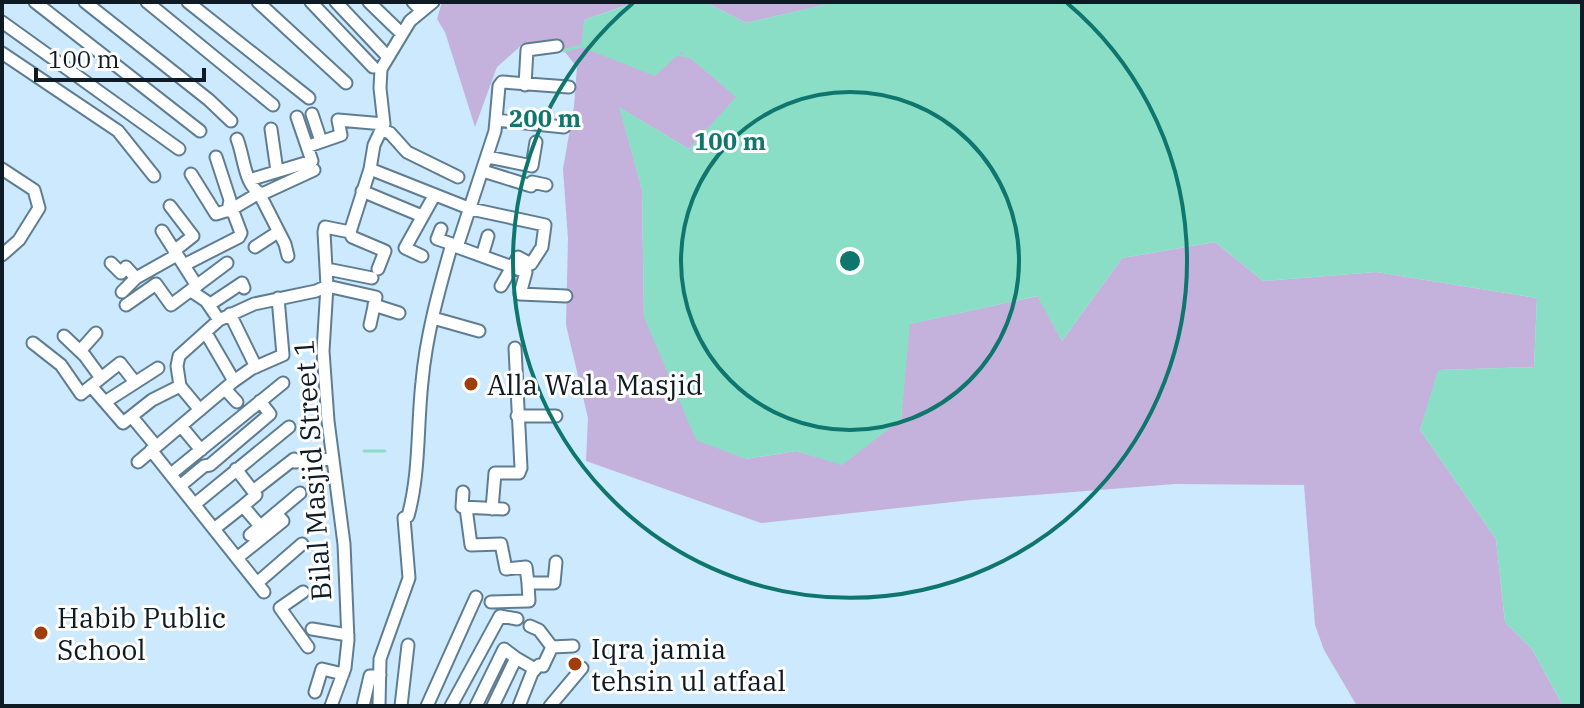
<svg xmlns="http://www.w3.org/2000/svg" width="1584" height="708" font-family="'IBM Plex Serif',serif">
  <rect width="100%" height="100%" fill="#cde9fd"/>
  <path fill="#c4b2dd" d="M442 2H636L584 20 682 51 737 97 689 149 620 108 642 190 644 317 746 459 796 451 842 464 901 419 909 324 1038 296 1062 341 1122 258 1215 242 1263 281 1376 272 1537 298 1534 367 1439 370 1420 430 1496 539 1505 622 1532 649 1563 706H1357L1324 650 1315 625 1304 485 1175 484 971 500 761 523 586 461 588 418 566 325 568 239 563 169 574 106 577 67 564 51 553 42 523 44 497 67 475 127 445 32 437 19Z
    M705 2H821L824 5 746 23Z"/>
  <path fill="#8bdec6" d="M637 2H705L746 23 823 5 821 2H1582L1581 706H1563L1532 649 1505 622 1496 539 1420 430 1438 370 1534 367 1537 298 1376 272 1263 281 1215 242 1122 258 1062 341 1037 296 910 324 901 419 842 465 796 451 746 459 696 440 644 317 642 190 619 107 689 149 736 97 682 51 655 76 581 47 584 20Z"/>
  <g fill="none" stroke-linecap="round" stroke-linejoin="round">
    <path stroke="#8bdec6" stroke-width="3" d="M564 51 582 46
      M676 54 692 57
      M364 451H385"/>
    <g stroke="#5e7d93" stroke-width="15">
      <path id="street" d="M35 2 200 131
        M85 2 209 100 231 121
        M147 2 273 105
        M188 2 309 98
        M258 2 346 83
        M311 2 373 67
        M336 2 388 57
        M369 2 402 34
        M413 2 422 11
        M2 22 179 149
        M2 53 118 131 154 176
        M525 85 527 50 557 46
        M312 114 321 141
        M496 120 564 127
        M271 129 277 171
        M381 130 390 133 407 152 458 177
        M237 139C244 155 244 187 262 194L314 170
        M309 146 341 135 338 120 384 124
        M216 157 230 200 228 211
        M488 157 532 166 536 142
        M2 169 34 190 39 208 19 240 2 255
        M370 169 471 209 545 225 542 247 531 264 518 257 501 286
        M483 171 528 185 531 186 532 182 546 185
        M191 174 216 214 232 209 259 193 285 244 288 256
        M249 180 312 161 297 117
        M362 191 422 216
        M170 206 193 236 174 251
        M441 229 437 239 452 244
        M162 231 197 286
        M350 232 352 237 385 251 378 269
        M255 247 278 232
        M457 247 526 272 520 294 566 296
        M422 256 405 248 434 196
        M482 256 488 236
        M111 263 121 273 126 267 136 278 177 255
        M184 265 239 237 241 233 232 209
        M327 269 372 278
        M191 291 206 301 219 320
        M122 292 136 278
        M126 305 156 284 171 305 227 263
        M209 305 242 283 244 288
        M374 305 399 313
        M230 314 256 367
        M433 318 479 331
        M64 336 85 356 101 378
        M33 343 61 365 81 394 120 363 134 381
        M80 351 96 333
        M234 381 251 369 283 355 278 298
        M91 386 123 423 152 400 180 386
        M225 389 237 402
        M105 402 158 368
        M200 410 180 386 177 366 179 356 219 320 254 304 316 291 327 286 376 297 370 325
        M517 416H556
        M132 417 156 446
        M181 426 201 450
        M151 450 264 592
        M138 462 234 381 206 333
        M295 462 332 459
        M236 469 256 495 243 506
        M171 474 283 383
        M180 486 204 466 210 465 270 414 260 401
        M253 491 294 459
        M463 492 462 507 503 509
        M195 504 289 427
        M466 508 471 545 501 544 506 569 526 567 528 583
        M492 509 495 473H519L521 468 515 348
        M214 529 243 506 260 526
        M250 535 300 493
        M237 558 283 521 276 513
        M257 583 302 544
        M303 592 280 608 308 647
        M491 602 529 601 528 583H554L556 562
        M530 626 539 630 552 647
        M312 629 348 635
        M315 692 322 669 343 674
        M331 706 345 668 348 640 344 544 328 421 323 351 327 286 324 232 325 227 350 232 370 169 374 145 384 124 380 88 381 69 410 21 433 2
        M363 706 370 676 380 675
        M379 706 380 659 409 578 404 518 408 516C420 473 417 427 422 382 426 336 439 289 452 244L457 247 495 131 499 86 502 82 569 87
        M401 706 408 645
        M427 706 476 597
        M451 706 500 616 517 619
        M476 706 504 649 516 658
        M493 706 516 658 535 669
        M519 706 532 673 539 665 543 666 552 647 573 646
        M550 706 582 668"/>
    </g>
    <use href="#street" stroke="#fff" stroke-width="11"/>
  </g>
  <g fill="none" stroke="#0f766e" stroke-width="4">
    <circle cx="850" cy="261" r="169"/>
    <path d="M1067 3A337 337 0 1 1 633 3"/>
  </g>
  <g fill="#a13c0b" stroke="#fff" stroke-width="3">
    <circle cx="471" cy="384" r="8"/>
    <circle cx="41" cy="633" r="8"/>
    <circle cx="575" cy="664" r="8"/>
  </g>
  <g text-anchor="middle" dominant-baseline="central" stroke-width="6" stroke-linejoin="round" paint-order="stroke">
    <g font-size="28" fill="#0f1b24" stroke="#fff" text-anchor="start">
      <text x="487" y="384">Alla Wala Masjid</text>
      <text x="57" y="617">Habib Public<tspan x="57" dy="32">School</tspan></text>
      <text x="591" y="648">Iqra jamia<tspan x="591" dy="32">tehsin ul atfaal</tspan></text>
    </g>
    <g font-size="28" fill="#0f1b24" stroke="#fff">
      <text transform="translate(312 470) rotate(-94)">Bilal Masjid Street 1</text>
    </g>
  </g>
  <circle cx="850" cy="261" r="12" fill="#0f766e" stroke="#fff" stroke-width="4"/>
  <g font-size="24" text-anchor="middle" font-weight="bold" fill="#0f766e" stroke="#fff" stroke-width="6" stroke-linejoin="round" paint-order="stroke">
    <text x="545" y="127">200 m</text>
    <text x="730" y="150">100 m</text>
  </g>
  <rect width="1584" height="708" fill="none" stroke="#0f1b24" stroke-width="8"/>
  <path d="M36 68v12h168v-12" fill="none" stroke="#0f1b24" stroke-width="4"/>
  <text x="48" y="68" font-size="24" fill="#0f1b24" stroke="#ffffff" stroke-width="6" paint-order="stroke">100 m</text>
</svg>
